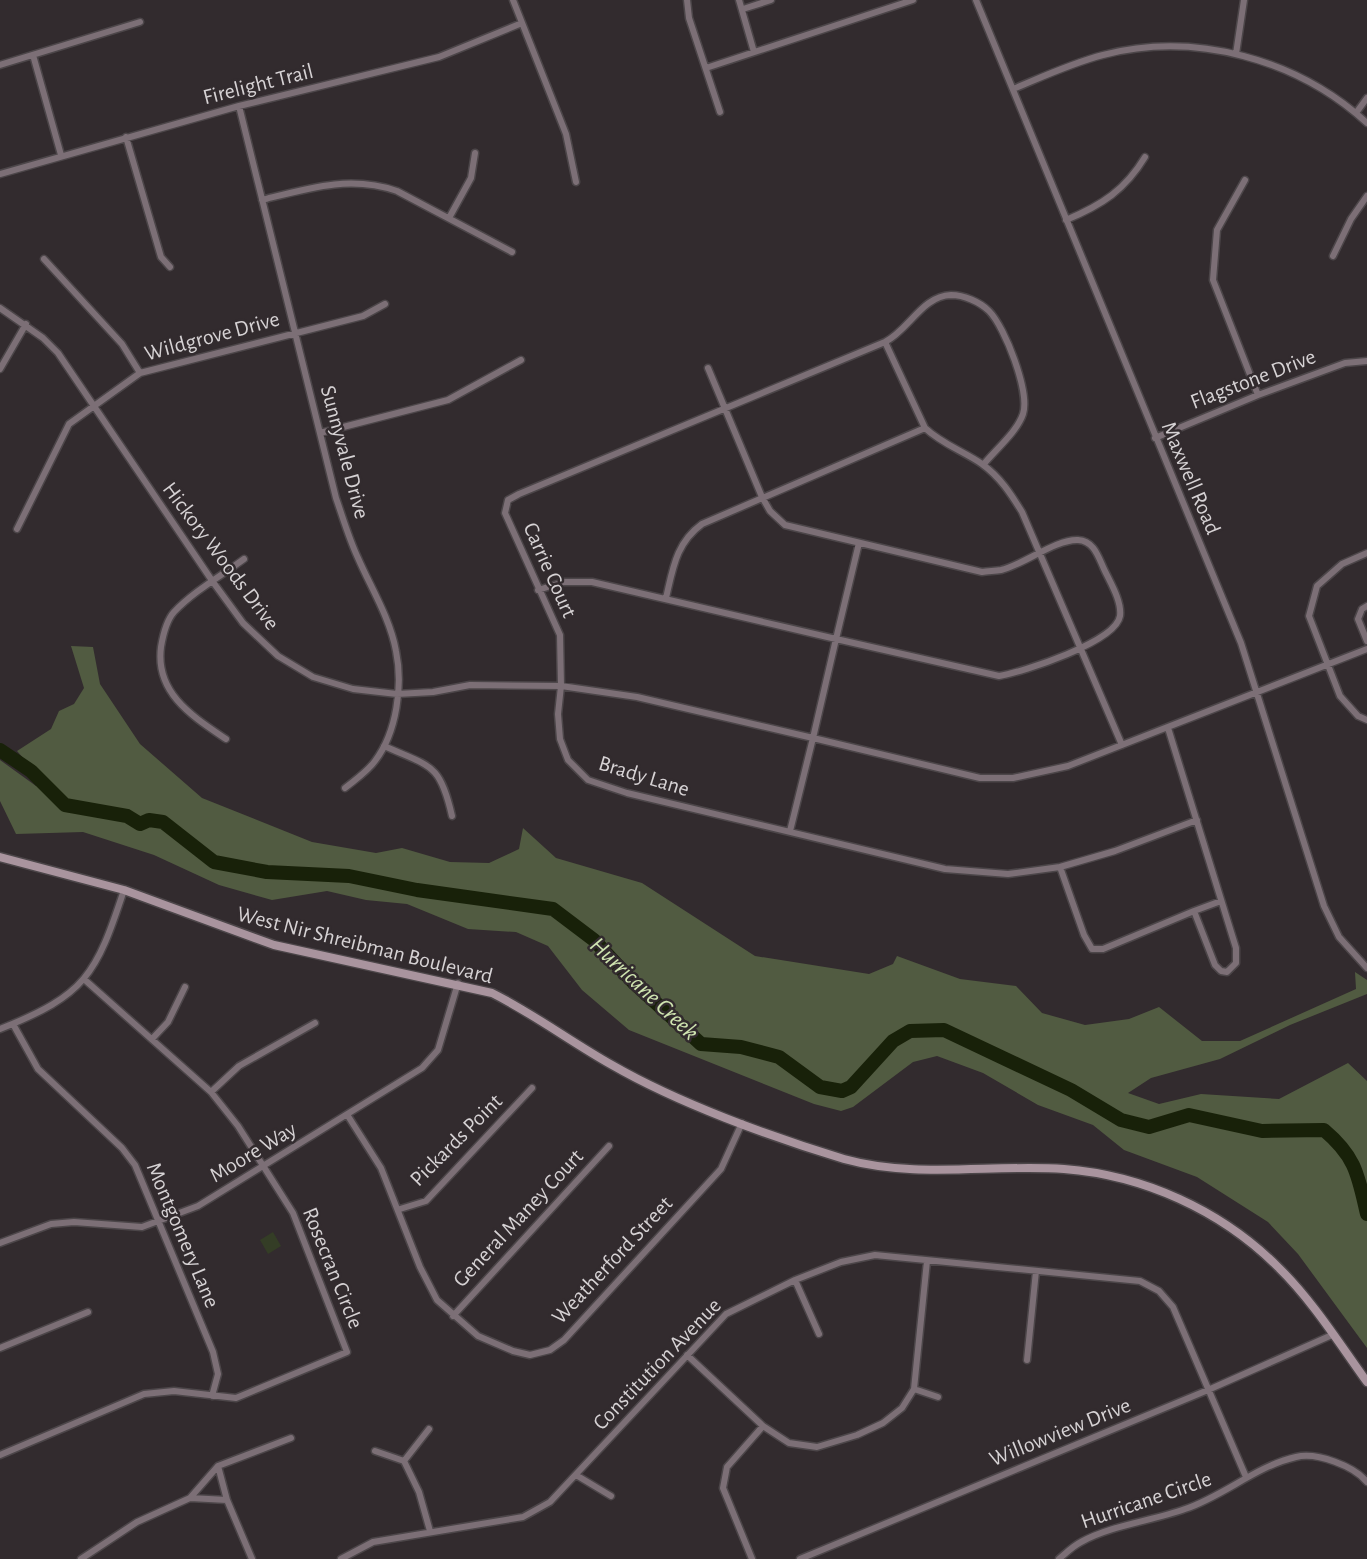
<svg xmlns="http://www.w3.org/2000/svg" width="1367" height="1559" font-family="'Alegreya Sans',sans-serif">
  <rect width="100%" height="100%" fill="#322b2e"/>
  <path fill="#343d26" d="M273 1232 281 1246 268 1254 260 1240Z"/>
  <path fill="#515b41" d="M71 646 93 647 100 684 140 744 202 798 312 842 376 853 402 848 450 862 489 863 519 849 523 828 556 858 642 883 755 956 869 974 893 964 897 956 960 979 1016 986 1042 1013 1085 1025 1129 1019 1159 1007 1202 1041H1240L1356 989 1355 972 1367 980V994L1290 1025 1220 1059 1151 1078 1128 1093 1159 1104 1201 1094 1279 1099 1348 1063 1367 1081V1348L1298 1254 1268 1222 1197 1177 1124 1150 1093 1125 1038 1105 983 1073 937 1056 913 1062 853 1107 841 1111 814 1104 629 1030 582 990 548 946 516 932 468 929 407 904 366 900 327 891 272 900 219 885 154 855 83 832 16 834 0 801V760L36 786 40 777 17 751 51 729 59 711 74 704 84 688Z"/>
  <g fill="none" stroke-linecap="round" stroke-linejoin="round">
    <path stroke="#182109" stroke-width="14" d="M0 750 31 771 65 805 127 816 140 824 149 820 163 822 214 862 267 872 349 876 417 890 553 909 594 940 633 982 701 1044 741 1047 779 1057 820 1087 842 1091 851 1087 893 1041 910 1031 944 1030 1071 1090 1121 1120 1149 1127 1189 1115 1262 1131 1324 1130C1356 1157 1358 1175 1367 1214"/>
    <g stroke="#4c4649" stroke-width="9">
      <path id="minor" d="M513 0 566 134 576 182
        M687 0 689 18 720 112
        M739 0 754 52
        M976 0 1241 643 1324 906 1339 937 1367 968
        M743 9 771 0
        M1236 54 1244 0
        M33 55 61 155
        M0 65 140 22
        M706 68 913 0
        M1013 89C1042 77 1072 63 1103 55 1195 31 1297 59 1367 123
        M239 106 336 498C343 518 349 539 358 558 371 588 390 618 396 651 403 685 397 732 375 761 367 772 356 779 345 788
        M1356 113 1367 98
        M126 137 161 257 170 267
        M0 174 239 106 439 57 522 23
        M1245 180 1217 230 1213 280 1258 395
        M262 200C309 188 350 175 397 191L512 252
        M449 218 471 178 475 153
        M1066 220C1102 205 1125 190 1145 157
        M1333 256 1351 219 1367 196
        M44 259 122 344 140 373
        M0 308 43 338 58 353 213 582 243 623 278 656 313 677 353 689 397 694 433 692 470 685 561 686 637 697 813 738 836 639 592 582H564L538 590
        M885 342 925 428C942 444 963 451 982 464 1000 477 1011 494 1022 512L1122 745
        M708 368 762 497 770 511 785 525 982 572C988 571 995 571 1001 570 1023 565 1056 539 1078 540 1094 541 1098 556 1104 569 1110 582 1122 601 1120 616 1116 642 1023 672 999 676L836 639 859 543
        M0 369 26 324
        M320 433 448 400 521 360
        M1155 438 1258 395 1345 363 1367 361
        M983 465C995 450 1017 432 1023 414 1030 392 1005 327 989 311 980 302 964 295 951 295 922 296 909 330 885 342L519 494 508 500 505 513 560 635 561 686 558 714 560 739 568 760 588 780 627 793 945 869 1008 874 1060 867 1084 935 1092 949H1103L1194 911 1215 965 1221 971 1227 972 1236 963V948L1168 728
        M17 529 69 424 140 373 363 316 385 304
        M1367 553 1342 564 1317 586 1309 616 1340 696 1358 716 1367 720
        M666 598C673 568 676 543 702 524L925 428
        M1367 606 1362 609 1358 619 1367 641
        M226 739C192 716 155 693 161 647 163 635 166 621 174 612 194 591 221 576 244 559
        M384 746C431 767 440 763 452 816
        M790 831 813 738 980 778H1013L1068 766 1367 649
        M1060 867 1115 851 1197 820
        M1194 911 1221 901
        M13 1024 38 1069 122 1148 135 1165 213 1352 218 1374 212 1396
        M0 1029C86 995 96 975 124 890
        M152 1039 168 1022 185 987
        M211 1092 239 1066 315 1023
        M348 1116 381 1168 420 1267 437 1300 478 1336 513 1351 530 1355 550 1350 564 1340 721 1169 742 1123
        M400 1209 426 1201 532 1088
        M0 1243 51 1224 74 1222 142 1227 198 1206 422 1068 438 1050 458 983
        M795 1280 819 1334
        M453 1316 609 1146
        M0 1348 88 1312
        M687 1355 763 1426 789 1443 817 1447 857 1435 883 1423 902 1408 914 1389 927 1261
        M1027 1360 1036 1271
        M914 1389 938 1397
        M375 1451 404 1461 419 1492 430 1531
        M0 1455 144 1394 174 1391 236 1398 347 1352 293 1213 238 1126 211 1092 85 980
        M404 1461 429 1429
        M218 1466 227 1500 252 1559
        M576 1475 611 1496
        M190 1498 227 1500
        M81 1559 137 1522 190 1498 218 1466 291 1438
        M341 1559 373 1542 523 1517 550 1502 726 1314 795 1280 841 1262 875 1255 1140 1281 1159 1291 1173 1307 1246 1477
        M752 1559 723 1488 727 1467 763 1426
        M800 1559 1208 1390 1332 1335
        M1059 1559C1066 1553 1073 1546 1081 1542 1112 1525 1152 1521 1185 1509 1224 1496 1256 1466 1296 1457 1317 1452 1354 1466 1367 1482"/>
    </g>
    <g stroke="#4c4649" stroke-width="11">
      <path id="secondary" d="M0 857 124 890 274 945 492 993C534 1014 571 1042 612 1065 678 1103 771 1137 844 1159 916 1179 991 1164 1064 1169 1143 1175 1221 1210 1278 1267 1312 1300 1339 1343 1367 1382"/>
    </g>
    <use href="#minor" stroke="#7c6f76" stroke-width="6"/>
    <use href="#secondary" stroke="#a9949e" stroke-width="8"/>
  </g>
  <g text-anchor="middle" dominant-baseline="central" stroke-width="5" stroke-linejoin="round" paint-order="stroke">
    <g font-size="22" fill="#d6d2d4" stroke="#322b2e">
      <text transform="translate(258 84) rotate(-14)">Firelight Trail</text>
      <text transform="translate(212 336) rotate(-15)">Wildgrove Drive</text>
      <text transform="translate(1253 379) rotate(-21)">Flagstone Drive</text>
      <text transform="translate(345 452) rotate(75)">Sunnyvale Drive</text>
      <text transform="translate(1191 478) rotate(67)">Maxwell Road</text>
      <text transform="translate(221 556) rotate(53)">Hickory Woods Drive</text>
      <text transform="translate(550 570) rotate(66)">Carrie Court</text>
      <text transform="translate(644 776) rotate(17)">Brady Lane</text>
      <text transform="translate(365 945) rotate(14)">West Nir Shreibman Boulevard</text>
      <text transform="translate(456 1140) rotate(-45)">Pickards Point</text>
      <text transform="translate(253 1152) rotate(-31)">Moore Way</text>
      <text transform="translate(518 1218) rotate(-47)">General Maney Court</text>
      <text transform="translate(183 1235) rotate(67)">Montgomery Lane</text>
      <text transform="translate(612 1260) rotate(-47)">Weatherford Street</text>
      <text transform="translate(333 1268) rotate(68)">Rosecran Circle</text>
      <text transform="translate(657 1364) rotate(-46)">Constitution Avenue</text>
      <text transform="translate(1060 1432) rotate(-22)">Willowview Drive</text>
      <text transform="translate(1146 1500) rotate(-19)">Hurricane Circle</text>
    </g>
    <g font-size="24" font-style="italic" fill="#cfe4b0" stroke="#322b2e">
      <text transform="translate(644 989) rotate(43)">Hurricane Creek</text>
    </g>
  </g>
</svg>
